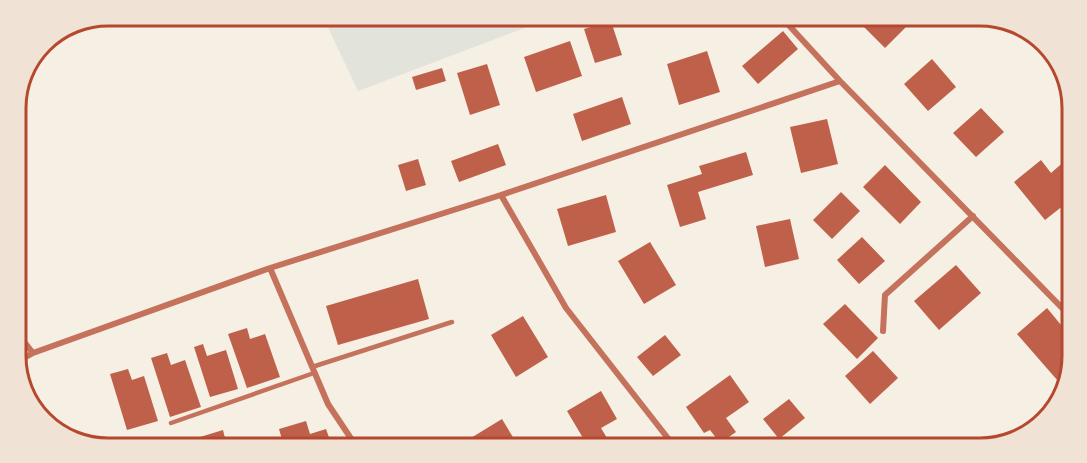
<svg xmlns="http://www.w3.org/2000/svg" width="1087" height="463" font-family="'Asap Condensed',sans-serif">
  <rect width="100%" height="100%" fill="#f6efe4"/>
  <path fill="#e2e4dc" d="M323 17 551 18 358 91Z"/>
  <path fill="#bf614a" d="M611 21 622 55 595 63 584 29Z
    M858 21H912L885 48Z
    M783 31 798 49 758 84 742 66Z
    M570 41 582 76 536 92 524 57Z
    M707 51 720 92 679 105 667 64Z
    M932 59 956 87 928 111 904 84Z
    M487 64 500 105 470 115 457 73Z
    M442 68 446 81 416 90 412 77Z
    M622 97 631 124 582 141 573 114Z
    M981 108 1004 132 976 157 953 133Z
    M827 119 838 164 801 173 790 127Z
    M498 144 506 165 459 182 451 161Z
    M746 152 753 175 698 192 706 219 680 227 667 185 702 174 699 166Z
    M418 159 426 185 406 191 398 165Z
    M1041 160 1051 173 1066 160 1070 164 1069 201 1045 220 1014 182Z
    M885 165 921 202 900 224 863 187Z
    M841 192 860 211 832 239 813 220Z
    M606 195 616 232 568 246 557 209Z
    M790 219 799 259 765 267 756 226Z
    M862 237 885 261 859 284 837 260Z
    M650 242 676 285 644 304 618 261Z
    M956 265 981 293 939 330 914 301Z
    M418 279 429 319 338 345 326 306Z
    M845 304 878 338 857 359 823 324Z
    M1047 308 1066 331 1065 374 1058 381 1017 334Z
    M523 316 548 357 516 377 491 335Z
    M247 328 250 339 265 334 280 377 247 388 228 334Z
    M665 335 681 355 653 376 637 357Z
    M203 344 207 356 226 350 238 389 210 397 194 347Z
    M873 351 898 378 870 404 845 376Z
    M167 353 171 365 185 360 201 407 170 417 151 358Z
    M128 369 132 380 144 376 158 421 127 430 110 374Z
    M730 375 749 402 726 418 736 432 720 443 710 430 704 433 686 407Z
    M601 391 617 419 601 428 610 443 606 445H584L581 440 583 438 567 411Z
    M789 399 805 418 779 439 763 419Z
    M502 419 517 444H461Z
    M306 421 310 434 326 429 331 443H283L279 429Z
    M223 430 226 442H187V441Z"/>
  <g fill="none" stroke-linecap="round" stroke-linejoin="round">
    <path stroke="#c5725c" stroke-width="4.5" d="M312 367 452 322
      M171 423 314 373"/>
    <path stroke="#c5725c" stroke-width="6" d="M784 20 840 81 1067 313
      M501 195 566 308 674 446
      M270 268 328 404 354 443
      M883 331 885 295 973 216
      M17 333 33 353
      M17 362 33 353 270 268 501 195 840 81"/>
  </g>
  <path d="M0 0H1087V463H0ZM108 26H980A82 82 0 0 1 1062 108V356A82 82 0 0 1 980 438H108A82 82 0 0 1 26 356V108A82 82 0 0 1 108 26Z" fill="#f1e2d6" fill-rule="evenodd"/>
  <path fill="none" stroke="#b5482f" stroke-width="3" d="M108 26H980A82 82 0 0 1 1062 108V356A82 82 0 0 1 980 438H108A82 82 0 0 1 26 356V108A82 82 0 0 1 108 26Z"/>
</svg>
